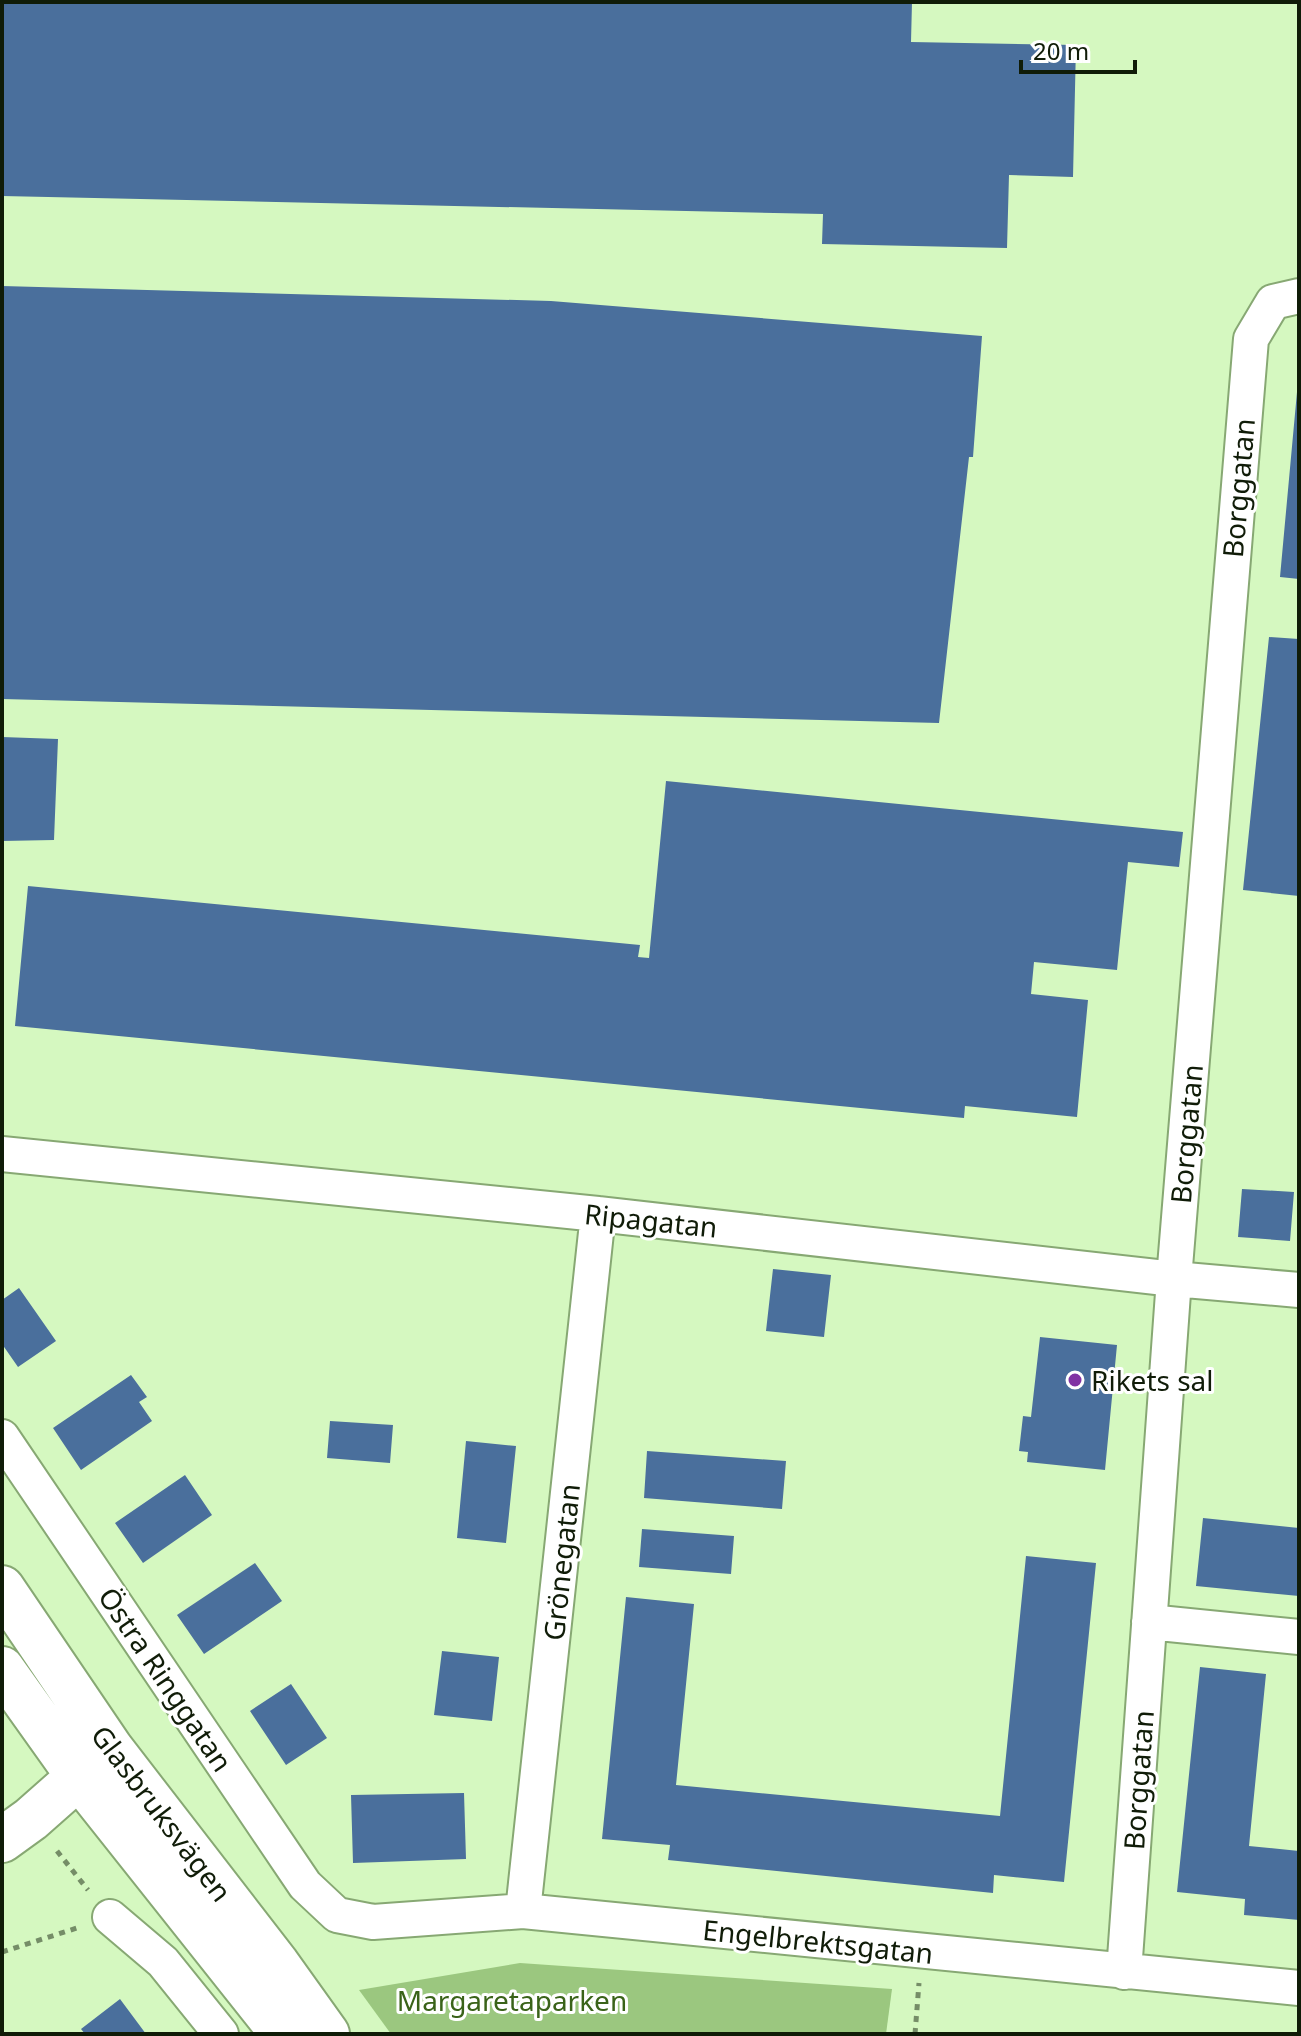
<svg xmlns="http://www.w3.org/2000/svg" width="1301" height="2036" font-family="'Noto Sans',sans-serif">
  <rect width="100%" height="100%" fill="#d5f8c0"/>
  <path fill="#9bc77f" d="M520 1963 892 1989 886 2034H391L359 1990Z"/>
  <path fill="#4a6f9c" d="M2 2H912L911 42 1076 45 1073 177 1009 175 1007 248 822 244 823 214 2 196Z
    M2 286 551 301 982 336 973 457H969L939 723 2 699Z
    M1297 392H1299V579L1280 577Z
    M1269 637 1299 639V896L1243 890Z
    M2 737 58 739 54 840 2 841Z
    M666 781 1183 832 1179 867 1128 862 1117 970 1034 962 1031 994 1088 1000 1077 1117 965 1106 964 1118 15 1026 28 886 640 945 638 957 649 958Z
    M1242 1189 1294 1192 1290 1241 1238 1237Z
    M773 1269 831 1275 824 1337 766 1331Z
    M19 1288 56 1341 18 1367 2 1344V1300Z
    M1040 1337 1117 1345 1105 1470 1027 1462 1028 1452 1019 1451 1023 1416 1031 1417Z
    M131 1375 147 1397 139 1402 152 1421 81 1470 53 1428Z
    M330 1421 393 1425 390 1463 327 1458Z
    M466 1441 516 1446 506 1543 457 1538Z
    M647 1451 786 1461 782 1509 644 1498Z
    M185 1475 212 1515 143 1563 115 1523Z
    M1203 1518 1299 1528V1596L1196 1586Z
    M642 1529 734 1536 731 1574 639 1567Z
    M1026 1556 1096 1563 1064 1882 994 1875 993 1893 668 1860 670 1845 602 1839 626 1597 694 1604 676 1785 1000 1816Z
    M255 1563 282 1601 204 1654 177 1615Z
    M442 1651 499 1657 492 1721 434 1715Z
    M1200 1667 1266 1674 1249 1846 1299 1851V1920L1244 1915 1245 1899 1177 1892Z
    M291 1684 327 1738 286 1765 250 1711Z
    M464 1793 466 1859 353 1863 351 1795Z
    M120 1999 146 2034H85L81 2029Z"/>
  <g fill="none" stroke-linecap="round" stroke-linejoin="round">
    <g stroke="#87a873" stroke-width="38">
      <path id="minor" d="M2 1154 598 1214 1174 1279 1299 1290
        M2 1437 305 1885 337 1915 373 1922 523 1911 1299 1988
        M1149 1622 1299 1637
        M523 1911 598 1214
        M110 1917 163 1962 221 2034
        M1124 1972 1174 1279 1251 339 1273 302 1299 296"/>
    </g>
    <g stroke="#87a873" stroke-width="48">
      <path id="secondary" d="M2 1588 111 1749 277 1964 327 2034
        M2 1669 79 1777 283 2034
        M2 1840 31 1819 100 1758"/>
    </g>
    <path stroke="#758d67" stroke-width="5" stroke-dasharray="6 6" stroke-linecap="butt" d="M57 1851 88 1890
      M2 1952 77 1928
      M915 2034 919 1983"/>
    <use href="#minor" stroke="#fff" stroke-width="34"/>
    <use href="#secondary" stroke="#fff" stroke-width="44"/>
  </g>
  <circle fill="#8133a3" stroke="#fff" stroke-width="3" cx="1075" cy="1380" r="8"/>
  <g text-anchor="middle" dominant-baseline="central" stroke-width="6" stroke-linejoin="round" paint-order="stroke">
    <g font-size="28" fill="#101c08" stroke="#fff">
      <text transform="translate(1238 488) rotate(-85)">Borggatan</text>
      <text transform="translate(1186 1134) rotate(-85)">Borggatan</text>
      <text transform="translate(651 1220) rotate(6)">Ripagatan</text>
      <text transform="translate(561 1562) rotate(-84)">Grönegatan</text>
      <text transform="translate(166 1679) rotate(56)">Östra Ringgatan</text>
      <text transform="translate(1138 1780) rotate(-86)">Borggatan</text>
      <text transform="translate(162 1813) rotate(53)">Glasbruksvägen</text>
      <text transform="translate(818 1941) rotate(6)">Engelbrektsgatan</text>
    </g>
    <g font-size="28" fill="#101c08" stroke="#fff" text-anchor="start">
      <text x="1091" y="1380">Rikets sal</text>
    </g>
    <g font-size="28" fill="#3a6319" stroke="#fff">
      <text x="512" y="2000">Margaretaparken</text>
    </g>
  </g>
  <rect width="1301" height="2036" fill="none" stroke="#101c08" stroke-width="8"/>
  <path d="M1021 60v12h114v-12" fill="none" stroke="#101c08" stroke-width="4"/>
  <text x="1033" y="60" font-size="24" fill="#101c08" stroke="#ffffff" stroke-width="6" paint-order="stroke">20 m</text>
</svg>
